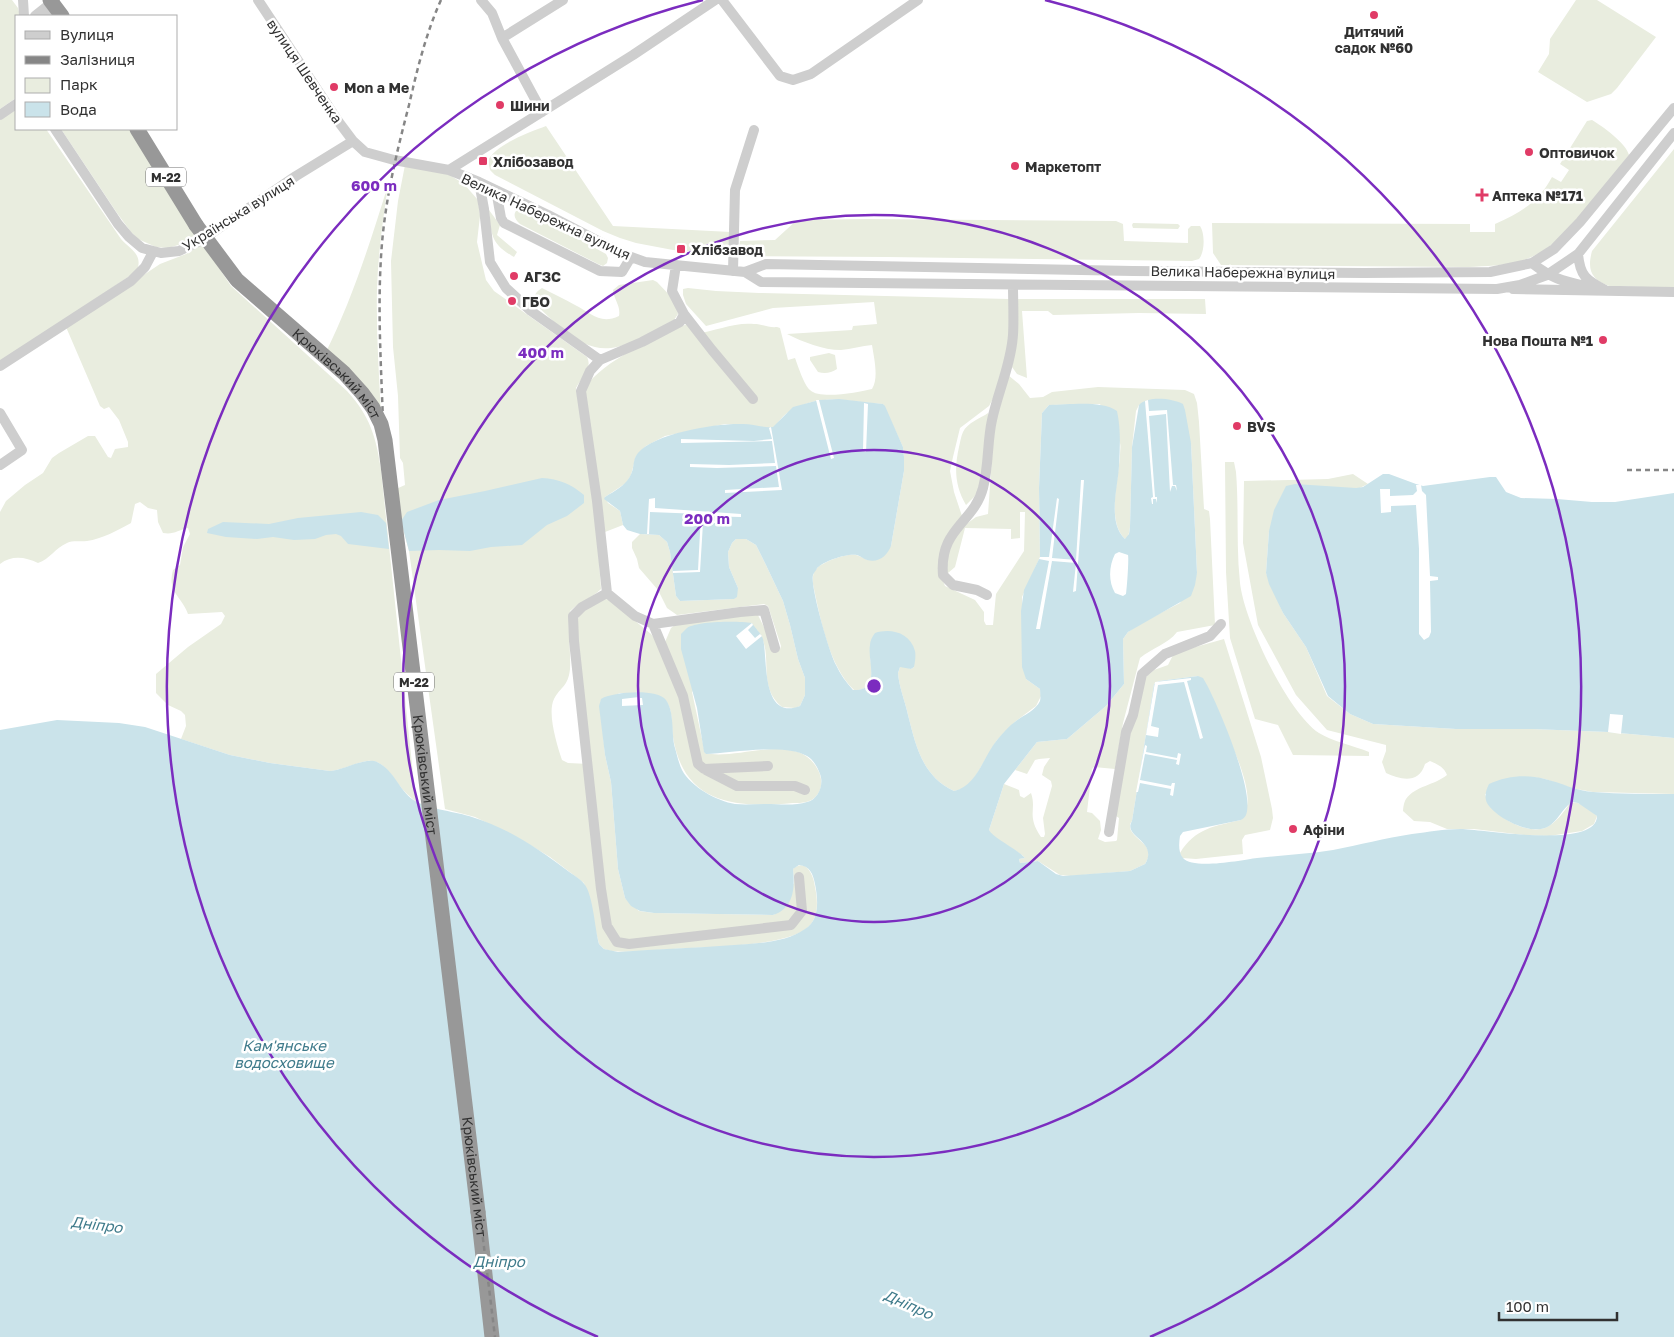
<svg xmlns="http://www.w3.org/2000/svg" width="1674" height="1337" font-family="'Golos Text',sans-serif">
  <rect width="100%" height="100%" fill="#fff"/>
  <path fill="#e9eddf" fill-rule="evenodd" d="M0 0H12L18 8 20 16H16V98L0 109Z
    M1576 0H1597L1656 37 1617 88 1611 94 1587 102 1538 72 1549 54 1550 39Z
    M16 109V129H46L121 239C131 250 143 254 137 271L0 363V120Z
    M1592 120C1602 126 1626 143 1629 155 1600 191 1567 247 1521 261 1504 266 1486 266 1468 267L1221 265 1213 253 1212 223 1470 224V232H1495V224C1521 212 1538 203 1552 177L1561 182 1569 170 1560 164 1587 121Z
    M546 126 613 226 731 232 730 255 673 250 636 243 620 238 603 231 495 175 490 170 488 161C494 145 530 132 546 126Z
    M61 129H130L197 235 185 243 168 248 156 247 138 239 131 232 117 213Z
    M1674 149V288L1609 286C1591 279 1587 270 1592 251Z
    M405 165 445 172 464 184 478 200 480 216 477 242 486 280 494 291 587 357C593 369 581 378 576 388L595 508 601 589C592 598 580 602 570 611 567 631 571 649 570 669 568 687 561 686 554 699 547 713 557 745 562 760L568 763 589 764 577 621C584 606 591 605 606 599L611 601 651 634 657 642H665L671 628 675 625 757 613 776 652 780 649 781 646 770 612 768 606 764 604 677 615 667 608 658 590 639 568 637 559 632 548V542L640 534 659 535 667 542 670 552 676 596 680 601 734 599 738 588 729 567 728 552 732 543 736 539H746L756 545 765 563 783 601 790 625 798 659 805 678V695L800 706 795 708 782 707C755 685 776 653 757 630L692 692 705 753C738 761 798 730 818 770 822 777 823 788 817 795 811 803 802 803 793 803 736 808 684 805 673 737 671 724 674 707 663 698L640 693H620L600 702 605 755 611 782 618 869 625 898 639 911 654 913 774 915 794 883 793 869C806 857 814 876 815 887 818 902 819 919 806 929 781 947 704 947 672 949 652 950 631 953 611 951L604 949 599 944 584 883 550 857 520 839 475 817 445 809 409 551 401 521 396 489 405 485 403 463 400 458 398 396 393 347 391 261 398 201Z
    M388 185C383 220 378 254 377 289 376 331 379 373 381 416L325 354C352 300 370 243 388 185Z
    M519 208H523L606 254 608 258 607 263 603 266 598 264 520 224C514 219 512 213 519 208Z
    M489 210 500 225 497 235 517 252 514 257C491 244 491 235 489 210Z
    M868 219 1116 221 1123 224 1124 241 1188 243V229L1191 226H1200C1205 233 1205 252 1199 259L1192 261 887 257 742 256 738 253 740 241 775 240 797 220Z
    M1133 223 1178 224 1180 226 1178 229 1133 228 1132 225Z
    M203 244 231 286 347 391C370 416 376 437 381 470L416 802C411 797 404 792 400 786 391 775 383 759 367 761 354 763 343 770 330 771L270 763 230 755 181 739 186 726 185 715 181 711 168 705 156 693V674L188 647 221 624 225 616 222 612 188 614C181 595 167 593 173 570L180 565 183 547 190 534 188 528C178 530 174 535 163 533L158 522 157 510 148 508 140 502 135 504 131 523C118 530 102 539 87 541 80 542 73 540 67 543 55 548 50 559 38 563 25 557 12 555 0 564V512L6 501 25 485 43 473 52 458 59 453 88 436H95L108 457 111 458 115 449 128 447V442L119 420 109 407 104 409 100 406 66 327 160 264 186 254Z
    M653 280 657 282 676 302 678 314 674 320C658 328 628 347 611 348 580 352 554 321 534 303 533 295 536 292 542 288 553 294 565 299 575 305 591 313 600 325 619 316 621 306 614 300 613 290L619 285Z
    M688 288 716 291 759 293 1009 299 1010 334 1006 361 995 395 989 406 960 428 953 457 950 471 954 492 965 525 976 517 988 514 994 429 1008 375 1019 384 1030 398 1043 397 1052 392 1098 387 1185 390 1194 394 1197 403 1199 422 1204 509 1209 511 1210 519 1215 625 1177 632C1168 644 1152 648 1140 658L1123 723 1115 769 1094 767 1092 769 1087 812 1092 813 1100 821 1101 830 1098 839 1105 842 1116 841 1117 840 1119 818 1116 816 1129 736 1146 677 1154 670 1168 665 1174 653 1224 639 1261 757 1272 809 1273 818 1270 830 1245 835 1242 840 1243 854 1196 859 1182 858 1180 853C1195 828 1215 826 1241 820 1243 816 1246 811 1247 806 1253 777 1212 704 1198 676L1159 681 1154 684 1132 821 1130 824C1130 827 1130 830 1132 832 1139 843 1156 846 1145 864L1130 871 1071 876 1060 875 1038 861 1020 863 1019 859 1025 858 1022 855 991 835 989 830 1004 784 1019 790 1020 796 1024 798 1031 793C1037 810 1026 815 1041 837H1044L1045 834 1043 818 1052 786 1051 781 1042 775 1044 767 1050 758 1039 759 1035 760 1027 774 1015 770 1037 742 1067 739 1106 706 1124 684 1123 639 1128 632 1141 623 1180 603 1197 573 1191 443 1155 400 1139 405 1136 411 1132 447 1130 527 1128 538 1125 539C1106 521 1119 478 1120 455 1120 451 1121 447 1120 443 1116 430 1106 417 1100 404L1049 405 1042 413 1039 488 1040 557 1022 597 1026 679 1040 689 1041 696 1036 706 1016 721 997 740 972 782 963 789 954 791C922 776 916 746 908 715 905 701 899 687 898 673L900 667 903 666 911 669 914 667 870 658C873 673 874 691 854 690 829 666 820 618 813 584 813 579 812 574 816 569 822 562 847 553 856 555 860 556 864 558 867 560L891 546 904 471V457L903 447 883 404C845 402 823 391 787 413 781 417 778 424 773 428L725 424 665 436 646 446 636 456 631 475 626 483 605 497 608 503 620 511 623 525 605 532 585 388C603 360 656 338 687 324L696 334C715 331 735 322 754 324 763 324 769 328 777 327L780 328 788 360 795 358C798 366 804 385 810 390 820 400 859 392 872 389 879 378 874 358 872 345 862 346 851 349 841 350 823 350 803 342 787 334L852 330 853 326 877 324 874 302 773 308 706 326 686 304 683 295V289ZM1020 512H1025L1024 551 996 594 993 625H986L984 621V612L975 600 945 586 943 581 948 573 955 567 965 528 1011 529V539L1020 538Z
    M1018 299H1205L1206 314 1139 313 1053 315 1048 311H1022L1027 378 1017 374 1012 367Z
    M829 353 835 355 837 369C831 373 825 374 818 372L810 360V357Z
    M988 413 989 419 982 484 975 496 966 505C955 486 954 469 959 447 960 443 961 436 963 432 967 423 981 418 988 413Z
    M1225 462H1234L1236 472C1239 509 1236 546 1240 583 1244 620 1287 712 1319 733 1331 741 1355 746 1369 752V756L1293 755 1278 725 1255 719 1230 638 1226 572Z
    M1353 474 1368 484 1269 531 1266 573 1283 613 1306 647 1327 696 1350 714 1373 724 1456 729H1532L1608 732 1674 738V794L1593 792 1571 788 1545 779 1532 777 1485 794C1490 814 1524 835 1545 828 1556 823 1563 813 1570 803 1579 800 1590 809 1597 816L1594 824 1582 831 1549 836 1524 835 1474 829H1447L1430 822 1414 821 1403 811C1403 808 1404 802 1406 799 1415 786 1435 785 1447 775 1444 767 1437 764 1430 761L1425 764C1419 784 1401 780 1386 773L1382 762 1386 751V745L1327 730 1296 695 1258 625 1243 543 1244 481 1328 479Z"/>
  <path fill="#cae3ea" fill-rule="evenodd" d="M839 399 883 404 885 406 903 447 904 457V471L891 546C887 556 879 563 867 560 864 559 860 556 857 555 847 553 824 561 817 568 817 569 813 574 813 575 810 586 829 652 836 665 840 674 846 682 853 690 882 691 867 661 870 645 870 641 872 637 875 633 890 628 910 632 915 651 916 656 915 662 914 667L911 669 900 667 898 673C899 687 905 701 908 715 916 746 922 776 954 791 977 786 983 757 997 740 1003 733 1009 726 1016 721 1024 715 1036 710 1040 701 1041 697 1040 693 1040 689L1026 679 1022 667 1021 611 1024 590 1040 557 1039 488 1042 413 1049 405C1069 405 1101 400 1117 411 1121 429 1120 448 1119 466 1118 487 1107 522 1125 539L1129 534 1130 527 1132 447 1139 405C1148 396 1171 398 1183 404L1185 410 1191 443 1197 573 1195 585 1191 596 1128 632 1123 639 1124 684 1106 706 1067 739 1037 742 1004 784 989 830C993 838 1017 849 1025 858L1019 859 1020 863 1038 861 1056 874 1063 876 1130 871 1145 864C1159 841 1122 837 1132 821L1154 684 1159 681 1198 676 1203 678 1207 685C1219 708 1255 791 1246 815 1245 817 1243 819 1241 820L1183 832 1180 836C1179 843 1178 852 1183 858 1193 870 1242 860 1257 858 1283 855 1308 854 1333 850 1359 845 1385 838 1412 834 1428 832 1444 829 1461 829 1481 829 1597 850 1597 816L1578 803 1573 802C1562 807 1558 823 1545 828 1528 834 1496 818 1487 803 1484 796 1486 790 1489 784 1506 776 1527 774 1545 779 1562 783 1576 791 1593 792 1620 794 1647 794 1674 794V1337H0V730L57 720 119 723 145 727 230 755 270 763 330 771C344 770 365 757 377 762 395 770 400 794 417 802 430 809 457 812 472 817 506 827 539 849 568 871 573 875 581 879 585 885 593 896 595 929 599 944L604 949 618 952C657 949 695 948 734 945 757 943 785 943 805 929 820 920 818 899 815 884 813 874 810 866 799 865L793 869C795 888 794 908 773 915L654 913 640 911 631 906 625 898 618 869 611 782 605 755 599 706 601 699C612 692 657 688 666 700 675 713 671 734 675 748 677 755 679 764 682 770 691 787 717 801 735 804 745 805 756 804 766 804 779 804 795 806 807 802 819 799 824 784 820 774 818 768 813 759 807 756 787 743 730 753 706 754L704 752 697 708 681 649V634C683 632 685 630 687 628 698 621 738 621 752 623 755 628 761 633 763 639 768 659 761 721 800 706L805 695V678L798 659 790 625 783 601 765 563 756 545 746 539H736L732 543 728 552 729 567 738 588 737 597 734 599 680 601 676 596 670 552 667 542 659 535 640 534 627 530 623 525 620 511 604 499 605 497C618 489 630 483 633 468 634 462 634 458 638 453 655 433 716 423 743 424 753 424 763 428 773 427L793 407 819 400ZM1119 552 1128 555C1129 559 1127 587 1126 594L1123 596 1115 593C1108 581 1109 566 1115 554Z
    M1383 474H1389L1416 484 1423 486 1490 477H1496L1506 492 1521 498 1557 499 1592 502H1615L1674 493V738L1608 732 1532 729H1456L1373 724 1350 714 1328 696 1306 647 1283 613 1269 584 1266 573 1269 531 1274 510 1286 486 1295 484 1356 488 1363 487Z
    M542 478C559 479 571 484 584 495V503L567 516 547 525 522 545 491 547 470 551 439 550 409 551 401 521 407 512 439 500 485 491Z
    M361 512 378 515 386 523 389 549 348 544 341 536 336 534 326 535 315 539 294 540 273 537 257 539 226 537 207 533 208 529 223 522 269 524 298 518Z"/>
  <path fill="#fff" d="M816 400H819L834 458 831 459Z
    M1148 400 1149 411 1167 410 1173 485H1176L1177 491 1175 486H1172L1170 492 1166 414 1149 416 1155 497H1157V503L1156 499H1153V504H1152L1151 498 1153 497 1145 401Z
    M864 403 868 404 866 452 863 451Z
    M771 427 782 490 725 493V490L779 487 776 466 717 468 690 467V464L729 465 775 463 772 441 681 443V439L754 441 772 439 769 428Z
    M1081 480H1084L1076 591 1073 592 1076 563 1052 561 1040 629H1036L1049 561 1039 559 1040 557H1049L1057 498 1059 499 1052 558 1076 560Z
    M1416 485H1421L1422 491 1426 495 1430 576 1438 577V580L1430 581 1431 632 1429 637 1424 640 1419 634V549L1416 505 1391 506V512L1381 513 1380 489H1390V496L1413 495 1417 491Z
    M655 498V508L741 514V517L703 516V521H717V523H703L700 572 673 573V571L698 570 701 514 650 512 649 534H647L649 499Z
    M752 623 753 625 748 630 755 638 760 634 762 636 746 649 736 636Z
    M1191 678V680L1187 681 1203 738 1200 739 1184 682 1158 685 1151 726 1159 728 1158 737 1146 735 1155 682Z
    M639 693 640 698H642L643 705 622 706V699L639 697Z
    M1610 714 1623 715 1621 734 1608 732Z
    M1145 745 1147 746 1146 752 1177 758 1178 753 1181 754 1179 765 1176 764 1177 760 1145 754 1140 780 1171 786 1172 783H1175L1173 796 1170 795 1171 789 1140 783 1138 792H1136Z"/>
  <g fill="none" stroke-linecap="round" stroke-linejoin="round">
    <path stroke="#cecece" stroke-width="10" d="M23 0 24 16
      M258 0 338 121 353 141 365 152 394 160 449 170 479 182 548 215 623 254 645 262 745 272 761 282 1497 289 1520 285 1547 275 1578 254 1674 133
      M481 0 492 13 502 38 542 112
      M722 0 780 76 793 80 811 74 918 0
      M35 16 55 0
      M37 16 42 15 51 16
      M502 38 563 0
      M0 115 16 104
      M55 129 118 224 129 237 142 248 161 253 179 251 200 241 296 176 353 141
      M449 170 633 55 715 0
      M479 182 484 209 490 262 506 288 531 311 600 360
      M496 190 501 218 504 223 600 271 622 272 631 257
      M1578 254C1580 276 1586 280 1605 290
      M1532 263C1551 278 1562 281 1585 286
      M676 265 672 291 684 314 680 322 642 342 600 360 590 371 581 391 597 501 607 593 635 616 653 624 740 612 764 610 775 648
      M733 271 735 190 754 130
      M745 272 766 264 1133 271 1364 273 1490 272 1532 263 1554 249 1580 222 1674 108
      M1513 289 1674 292
      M684 314 712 350 753 399
      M0 366 131 281 145 267 153 252
      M0 413 22 450 0 465
      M607 593 582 607 573 616 574 641 601 889 607 926 617 942 629 944 791 925 802 911 799 877
      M987 595 977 590 953 585 943 575C939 528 974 523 983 488 989 466 987 442 992 420 998 392 1011 364 1013 335 1014 319 1013 302 1013 285
      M653 624 683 696 698 764 704 769 768 766
      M706 770 737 786H795L805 790
      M1109 832 1126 732 1133 715 1142 674 1165 654 1210 636 1221 624"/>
    <path stroke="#989898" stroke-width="15" d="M50 0 62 16
      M137 129 196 225
      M478 1212 492 1337"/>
    <g stroke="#868686" stroke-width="2.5" stroke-dasharray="5 4" stroke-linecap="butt">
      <path id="s1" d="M441 0C426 33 417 70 409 105 397 151 386 196 382 243 377 303 381 362 383 422L495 1337"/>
      <path d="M1627 470H1674"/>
    </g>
    <path stroke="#989898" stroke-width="15" id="s2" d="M196 225 237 280 344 373 362 393 373 408 381 424 385 440 478 1212"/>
  </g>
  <g fill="none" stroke="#7b2cbf" stroke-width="2.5">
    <circle cx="874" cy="686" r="236"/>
    <circle cx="874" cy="686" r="471"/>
    <path d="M598 1337A707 707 0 0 1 703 0M1045 0A707 707 0 0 1 1150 1337"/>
  </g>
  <g fill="#e03b66" stroke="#fff" stroke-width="2">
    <circle cx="1374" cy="15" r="5"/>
    <circle cx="334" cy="87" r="5"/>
    <circle cx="500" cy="105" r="5"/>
    <circle cx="1529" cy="152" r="5"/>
    <rect x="478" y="156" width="10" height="10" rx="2.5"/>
    <circle cx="1015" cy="166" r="5"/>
    <path d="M1479.5 187.5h5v5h5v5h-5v5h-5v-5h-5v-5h5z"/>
    <rect x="676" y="244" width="10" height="10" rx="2.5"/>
    <circle cx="514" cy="276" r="5"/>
    <circle cx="512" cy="301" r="5"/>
    <circle cx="1603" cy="340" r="5"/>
    <circle cx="1237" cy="426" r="5"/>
    <circle cx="1293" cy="829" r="5"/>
  </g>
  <g text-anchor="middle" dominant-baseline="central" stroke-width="5" stroke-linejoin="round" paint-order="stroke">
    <g fill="#fff" stroke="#6f6f6f" stroke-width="1">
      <rect x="146" y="167.5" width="40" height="19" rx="4"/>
      <rect x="394" y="672.5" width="40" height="19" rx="4"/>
    </g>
    <g font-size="12" font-weight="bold" fill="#313131">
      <text x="166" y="177">М-22</text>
      <text x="414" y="682">М-22</text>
    </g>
    <g font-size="14" font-weight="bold" fill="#313131" stroke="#fff" text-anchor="start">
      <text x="1374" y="31" text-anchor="middle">Дитячий<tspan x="1374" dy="16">садок №60</tspan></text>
      <text x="344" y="87">Mon a Me</text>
      <text x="510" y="105">Шини</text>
      <text x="1539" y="152">Оптовичок</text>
      <text x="493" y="161">Хлібозавод</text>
      <text x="1025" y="166">Маркетопт</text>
      <text x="1492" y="195">Аптека №171</text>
      <text x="691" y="249">Хлібзавод</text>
      <text x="524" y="276">АГЗС</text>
      <text x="522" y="301">ГБО</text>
      <text x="1593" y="340" text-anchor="end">Нова Пошта №1</text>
      <text x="1247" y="426">BVS</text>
      <text x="1303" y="829">Афіни</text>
    </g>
    <g font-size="14" fill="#313131" stroke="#fff">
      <text transform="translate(305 71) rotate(56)">вулиця Шевченка</text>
      <text transform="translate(238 213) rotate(-32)">Українська вулиця</text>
      <text transform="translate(546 216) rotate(25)">Велика Набережна вулиця</text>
      <text transform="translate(1243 272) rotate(1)">Велика Набережна вулиця</text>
      <text stroke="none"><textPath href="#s2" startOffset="206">Крюківський міст</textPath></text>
      <text stroke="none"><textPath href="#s1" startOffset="785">Крюківський міст</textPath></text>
      <text stroke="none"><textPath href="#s1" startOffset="1190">Крюківський міст</textPath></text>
    </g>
    <g font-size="15" font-style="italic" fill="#3f7b8b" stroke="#fff">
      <text x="284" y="1045">Кам'янське<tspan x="284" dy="17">водосховище</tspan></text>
      <text transform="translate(97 1224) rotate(7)">Дніпро</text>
      <text x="499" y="1261">Дніпро</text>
      <text transform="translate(909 1304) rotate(24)">Дніпро</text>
    </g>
  </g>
  <circle cx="874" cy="686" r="8" fill="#7b2cbf" stroke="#fff" stroke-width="2.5"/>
  <g font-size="15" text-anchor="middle" font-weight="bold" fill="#7b2cbf" stroke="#fff" stroke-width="5" stroke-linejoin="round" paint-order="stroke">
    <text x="374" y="191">600 m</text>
    <text x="541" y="358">400 m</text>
    <text x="707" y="524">200 m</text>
  </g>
  <rect x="15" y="15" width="162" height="115" fill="#ffffff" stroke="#adadad"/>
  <rect x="25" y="31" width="25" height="8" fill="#cecece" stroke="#adadad"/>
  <text x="60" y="40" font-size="15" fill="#313131">Вулиця</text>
  <rect x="25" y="56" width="25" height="8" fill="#868686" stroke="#adadad"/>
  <text x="60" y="65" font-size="15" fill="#313131">Залізниця</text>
  <rect x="25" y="78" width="25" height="15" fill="#e9eddf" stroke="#adadad"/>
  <text x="60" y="90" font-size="15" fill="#313131">Парк</text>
  <rect x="25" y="102" width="25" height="15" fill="#cae3ea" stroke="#adadad"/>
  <text x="60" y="115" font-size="15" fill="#313131">Вода</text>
  <path d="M1499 1312v8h118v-8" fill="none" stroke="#313131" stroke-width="2.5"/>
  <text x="1506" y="1312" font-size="15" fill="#313131" stroke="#ffffff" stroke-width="4" paint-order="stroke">100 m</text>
</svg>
